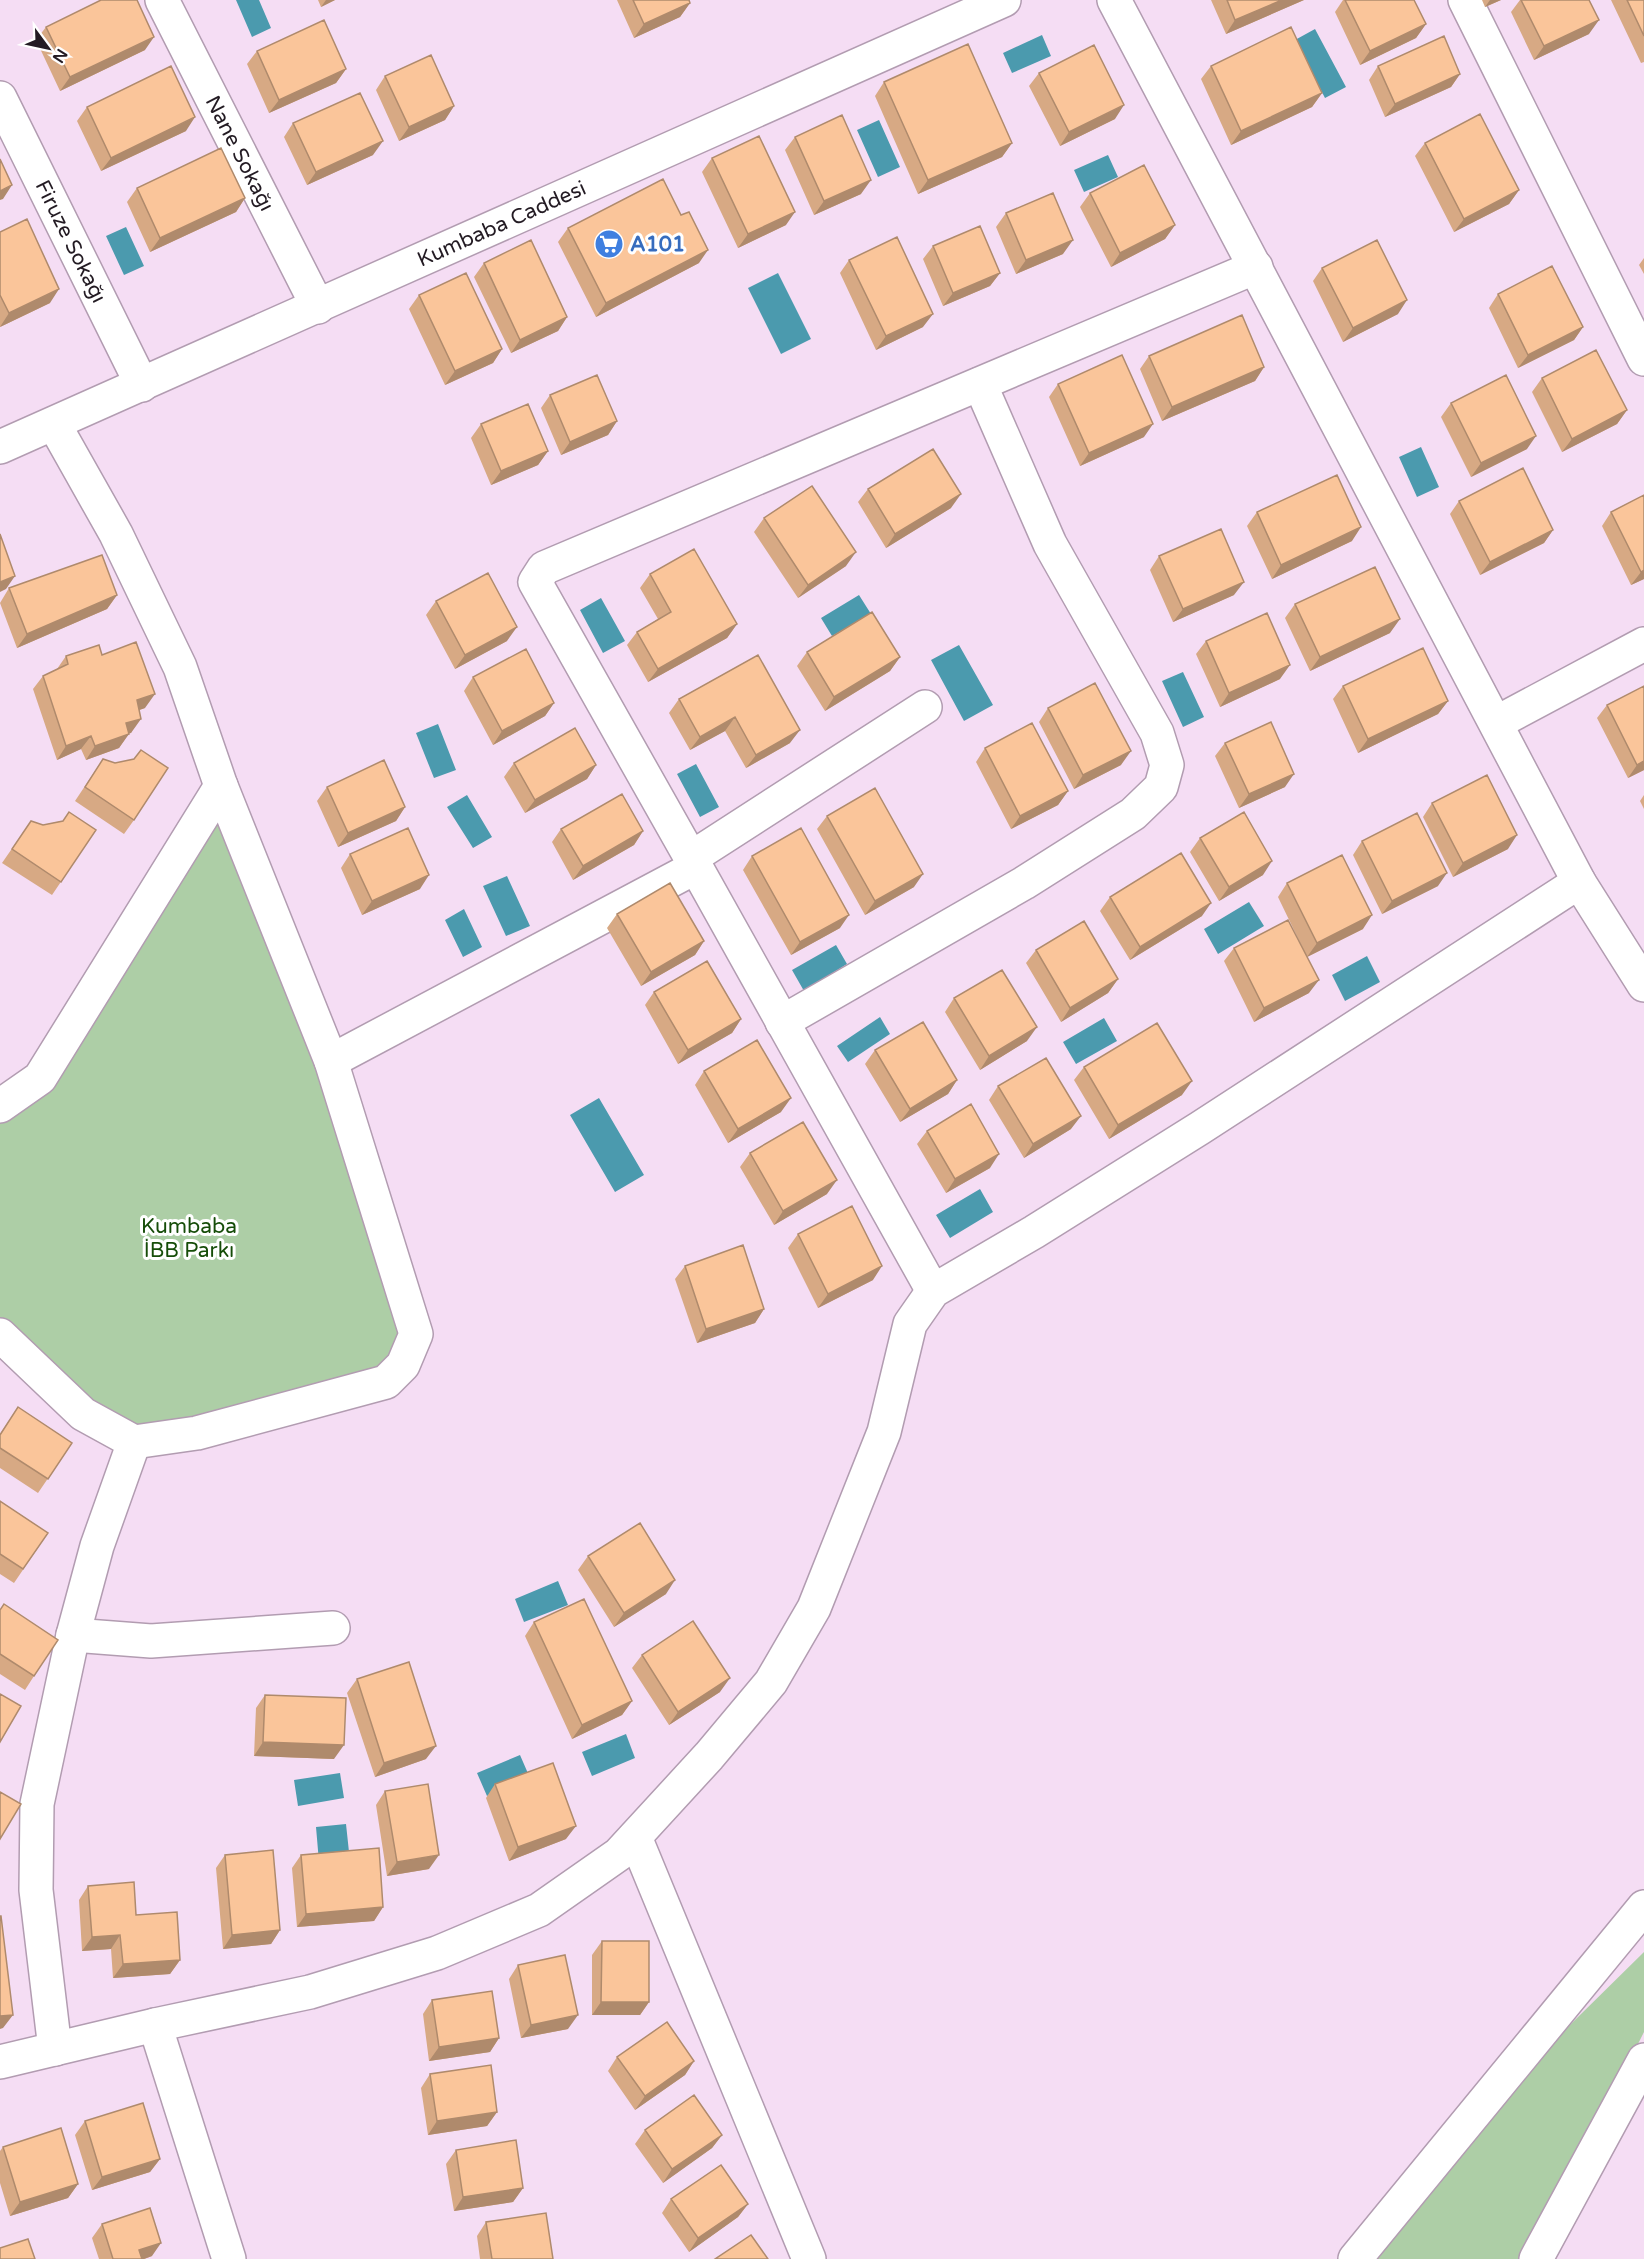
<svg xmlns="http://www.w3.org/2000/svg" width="1644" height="2259" font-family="'Varela Round',sans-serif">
  <rect width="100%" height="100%" fill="#f5ddf4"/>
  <path fill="#adcea6" d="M221 786 416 1334 403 1365 134 1442 0 1335V1104L40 1078Z
    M1644 1952V2032L1530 2259H1355L1448 2145Z"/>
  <path fill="#4b9aae" d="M236 0H259L271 28 252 37Z
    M1315 29 1346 87 1325 98 1295 40Z
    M1042 35 1051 56 1012 73 1003 53Z
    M879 120 900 167 878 177 857 130Z
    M1108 155 1118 177 1084 192 1074 170Z
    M126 227 144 266 124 275 106 236Z
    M778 273 811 339 781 354 748 288Z
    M1421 447 1439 487 1417 497 1399 457Z
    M859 595 871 614 832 636 821 618Z
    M601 598 625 641 603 653 580 610Z
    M959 645 993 705 964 721 931 660Z
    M1183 672 1204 717 1183 727 1162 681Z
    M438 724 456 770 434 778 416 733Z
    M696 764 719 807 700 817 677 774Z
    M467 795 492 837 473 848 447 807Z
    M507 876 530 926 506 936 483 886Z
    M1249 902 1264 926 1218 954 1204 929Z
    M464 909 482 947 463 957 445 920Z
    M836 945 847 964 804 991 792 970Z
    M1367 956 1380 982 1345 1001 1332 975Z
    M880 1017 890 1034 848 1062 837 1046Z
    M1104 1018 1117 1041 1076 1064 1063 1042Z
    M599 1098 644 1175 615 1192 570 1115Z
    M980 1189 993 1212 950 1238 936 1215Z
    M558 1581 568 1605 524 1622 515 1599Z
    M626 1734 635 1758 592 1776 582 1752Z
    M520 1755 530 1778 487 1796 477 1773Z
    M340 1773 344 1798 298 1806 294 1780Z
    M346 1824 349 1852 319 1862 316 1827Z"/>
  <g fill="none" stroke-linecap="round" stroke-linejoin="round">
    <g stroke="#b29cb1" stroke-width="36">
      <g id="minor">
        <path id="s1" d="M162 0 318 307"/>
        <path d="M1114 0 1579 882 1644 985"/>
        <path d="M1465 0 1644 359"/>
        <path id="s2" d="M0 98 142 385"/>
        <path id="s3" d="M0 447 1004 0"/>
        <path d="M1496 723 1644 644"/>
        <path d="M691 858 925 707"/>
        <path d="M696 867 933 1291"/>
        <path d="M782 1022 1024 883 1133 814 1161 787 1167 765 1157 733 1050 544 980 384"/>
        <path d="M331 1061 696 867 535 582 544 568 1256 267"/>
        <path d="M0 1106 40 1078 221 786"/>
        <path d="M0 1335 83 1414 134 1442 197 1433 386 1382 403 1365 416 1334 331 1061 221 786 180 667 116 534 54 424"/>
        <path d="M73 1635 151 1641 333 1628"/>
        <path d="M635 1837 809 2259"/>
        <path d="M155 2025 229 2259"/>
        <path d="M55 2049 36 1890 37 1804 73 1635 97 1546 134 1442"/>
        <path d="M0 2062 155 2025 310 1992 437 1953 539 1910 619 1854 709 1756 771 1682 814 1608 884 1432 910 1324 933 1291 1034 1232 1200 1128 1579 882"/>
        <path d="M1355 2259 1644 1907"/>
        <path d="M1536 2259 1644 2060"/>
      </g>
    </g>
    <use href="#minor" stroke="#fff" stroke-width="33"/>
  </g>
  <path fill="#d7a984" d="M318 0H335L321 7Z
    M617 0H689L690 3 680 17 634 38Z
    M1211 0H1304L1226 34Z
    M1343 0H1414L1426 24 1416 38 1360 65 1335 12Z
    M1482 0H1501L1485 7Z
    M1520 0H1589V34L1534 60 1511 12Z
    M1611 0H1644V62L1641 63Z
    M46 27 145 50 60 91 36 40Z
    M257 51 346 69 336 83 269 113 247 64Z
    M1211 66 1322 93 1312 107 1231 145 1201 79Z
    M1378 66 1460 74 1451 87 1385 117 1369 80Z
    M1039 73 1115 119 1060 146 1029 86Z
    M385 76 454 106 445 120 399 141 376 90Z
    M884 82 1012 143 1002 157 918 194 875 96Z
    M87 107 186 131 101 171 77 121Z
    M293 123 373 155 307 185 284 137Z
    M795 137 861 194 814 215 785 150Z
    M1425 143 1519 190 1509 204 1454 232 1415 156Z
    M712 158 786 225 738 248 702 172Z
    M137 188 245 198 236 212 150 252 127 202Z
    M1090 193 1175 225 1165 239 1111 267 1080 207Z
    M1006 213 1063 254 1016 274 996 227Z
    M568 228 699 263 596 317 558 242Z
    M0 232 50 303 0 327Z
    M933 246 1000 273 990 286 943 306 923 259Z
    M1644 258V274L1639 265Z
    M849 260 923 327 876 350 840 273Z
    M484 263 567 317 558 331 511 353 474 277Z
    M1322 268 1398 314 1343 342 1313 281Z
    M1498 294 1583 327 1574 340 1518 368 1489 308Z
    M419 295 502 349 493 363 445 385 409 309Z
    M1149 356 1264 367 1255 381 1162 421 1140 369Z
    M1542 378 1627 410 1617 424 1562 452 1532 392Z
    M1058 384 1144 437 1080 466 1049 397Z
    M550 395 617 421 608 435 561 455 541 408Z
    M1451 403 1527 449 1471 477 1441 417Z
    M481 424 548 451 538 465 491 485 471 438Z
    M868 489 951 508 886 548 858 502Z
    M1644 495V579L1631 585 1602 526 1611 512Z
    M1459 501 1553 530 1544 543 1480 575 1450 514Z
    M1257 512 1352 541 1272 579 1247 526Z
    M764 518 846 566 798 598 754 532Z
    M1159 556 1234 595 1173 622 1150 570Z
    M650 574 737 624 727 638 648 682 627 645 637 632 658 619 640 588Z
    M9 588 117 595 107 609 17 648 0 603Z
    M436 601 507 641 455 669 426 615Z
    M1295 604 1390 633 1310 671 1285 618Z
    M1206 641 1280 679 1220 707 1196 654Z
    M807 652 900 657 890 671 825 711 797 666Z
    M102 655 145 708 139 710 131 733H129L119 748 86 760 81 749 57 760 33 689 43 676 57 669 66 656Z
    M758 655 790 743 746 768 725 731 690 750 669 713 679 699Z
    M473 677 554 703 545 716 493 745 464 691Z
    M1343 686 1448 701 1438 714 1358 753 1333 699Z
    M1607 705 1644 770 1628 778 1597 718Z
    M1048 708 1121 765 1074 789 1039 722Z
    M1225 743 1285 787 1239 808 1215 756Z
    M985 748 1068 791 1058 805 1011 829 976 762Z
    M103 759 134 820 124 834 75 801Z
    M514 763 596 765 587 779 525 813 504 777Z
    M327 787 405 807 396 821 338 847 317 801Z
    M1644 795V809L1640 801Z
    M1432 803 1508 849 1453 877 1423 817Z
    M827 816 914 887 865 915 817 829Z
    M31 821 43 825 62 821 96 830 52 895 2 863Z
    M561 829 643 831 634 845 573 880 552 842Z
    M1200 838 1263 875 1219 901 1190 852Z
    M1362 841 1438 886 1382 914 1353 855Z
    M350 854 420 889 362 915 341 868Z
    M752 856 840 928 791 955 743 870Z
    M1287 883 1363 929 1307 957 1278 897Z
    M1110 897 1202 916 1130 960 1100 911Z
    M617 914 704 941 695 955 641 986 607 928Z
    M1234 948 1309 993 1254 1022 1224 961Z
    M1036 950 1118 979 1108 993 1061 1022 1026 963Z
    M654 992 741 1019 732 1033 678 1064 645 1005Z
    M954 998 1027 1041 980 1070 945 1012Z
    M875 1050 957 1080 948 1094 900 1122 865 1064Z
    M1084 1067 1182 1095 1109 1139 1074 1080Z
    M704 1071 781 1112 728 1143 695 1085Z
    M998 1086 1071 1129 1024 1158 989 1100Z
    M927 1131 990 1168 946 1193 917 1144Z
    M750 1153 827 1194 774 1225 740 1167Z
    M798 1234 873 1280 818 1308 788 1248Z
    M685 1266 764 1309 755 1323 697 1343 675 1279Z
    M18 1407 72 1443 38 1493 0 1468V1434Z
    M0 1501 48 1533 14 1583 0 1574Z
    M588 1556 666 1594 614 1627 578 1570Z
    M0 1610 34 1676 25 1690 0 1674Z
    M534 1622 632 1701 622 1715 572 1739 525 1636Z
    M642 1655 720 1692 669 1725 632 1668Z
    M357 1679 426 1759 375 1777 347 1693Z
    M265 1695 334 1759 254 1756 256 1708Z
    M495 1784 566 1839 509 1861 486 1798Z
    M385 1791 429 1869 387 1876 376 1805Z
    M225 1855 280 1930 271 1944 223 1949 216 1868Z
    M301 1855 383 1907 374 1921 297 1927 292 1868Z
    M88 1886 136 1915 180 1960 170 1974 113 1978 111 1949 82 1951 79 1900Z
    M602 1941 649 2002 640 2015H592V1955Z
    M518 1965 568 2029 521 2038 509 1979Z
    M432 2000 499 2038 490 2052 429 2061 423 2014Z
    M617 2057 694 2061 685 2075 635 2110 608 2071Z
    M430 2074 497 2112 487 2126 428 2135 421 2088Z
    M85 2121 160 2159 150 2172 92 2190 75 2135Z
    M645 2130 722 2135 712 2148 663 2183 635 2144Z
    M3 2147 78 2184 68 2198 10 2216 0 2183V2151Z
    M456 2150 523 2188 513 2202 454 2211 446 2164Z
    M671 2199 748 2204 738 2217 689 2252 662 2213Z
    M486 2222 553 2259H480L477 2236Z
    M102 2224 152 2256 144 2259H99L92 2238Z"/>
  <path fill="#af8a6c" d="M326 0H335L321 7Z
    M1282 0H1304L1226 34 1235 20Z
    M1490 0H1501L1485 7Z
    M690 3 680 17 634 38 644 24Z
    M1599 20 1589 34 1534 60 1544 46Z
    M1426 24 1416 38 1360 65 1370 51Z
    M154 37 145 50 60 91 70 77Z
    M346 69 336 83 269 113 279 100Z
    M1460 74 1451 87 1385 117 1395 104Z
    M1322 93 1312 107 1231 145 1241 131Z
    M1124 105 1115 119 1060 146 1069 132Z
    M454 106 445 120 399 141 409 127Z
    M195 117 186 131 101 171 111 158Z
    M383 141 373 155 307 185 316 172Z
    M1012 143 1002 157 918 194 928 180Z
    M871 180 861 194 814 215 824 201Z
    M12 185 3 199 0 200V191Z
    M1519 190 1509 204 1454 232 1464 219Z
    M245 198 236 212 150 252 160 238Z
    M795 212 786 225 738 248 748 234Z
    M1175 225 1165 239 1111 267 1120 253Z
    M1073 240 1063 254 1016 274 1026 260Z
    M708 250 699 263 596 317 606 303Z
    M1000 273 990 286 943 306 953 293Z
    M59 289 50 303 0 327 9 313Z
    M1407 300 1398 314 1343 342 1353 328Z
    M933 314 923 327 876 350 886 336Z
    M567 317 558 331 511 353 520 340Z
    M1583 327 1574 340 1518 368 1528 355Z
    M502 349 493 363 445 385 455 371Z
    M1264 367 1255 381 1162 421 1172 407Z
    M1627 410 1617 424 1562 452 1572 439Z
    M617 421 608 435 561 455 570 442Z
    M1153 424 1144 437 1080 466 1089 453Z
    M1536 436 1527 449 1471 477 1481 463Z
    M548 451 538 465 491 485 501 471Z
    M961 494 951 508 886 548 895 534Z
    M1361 527 1352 541 1272 579 1281 565Z
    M1553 530 1544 543 1480 575 1490 562Z
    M856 552 846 566 798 598 808 585Z
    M1644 570V579L1631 585 1641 572Z
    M15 576 6 589 0 592V582Z
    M1244 582 1234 595 1173 622 1183 609Z
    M117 595 107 609 17 648 27 634Z
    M1400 619 1390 633 1310 671 1320 657Z
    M737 624 727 638 648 682 658 669Z
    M517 627 507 641 455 669 465 655Z
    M900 657 890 671 825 711 834 697Z
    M1290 665 1280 679 1220 707 1229 693Z
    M155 694 145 708 128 714 137 700Z
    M1448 701 1438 714 1358 753 1368 739Z
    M554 703 545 716 493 745 502 731Z
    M735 717 725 731 690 750 700 737Z
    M141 719 131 733 116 737 126 723Z
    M800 730 790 743 746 768 756 755Z
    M129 734 119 748 86 760 95 746Z
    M91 736 81 749 57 760 66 746Z
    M1131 751 1121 765 1074 789 1083 775Z
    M1644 761V770L1628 778 1637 765Z
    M596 765 587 779 525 813 535 800Z
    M1294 774 1285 787 1239 808 1249 794Z
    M1068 791 1058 805 1011 829 1020 816Z
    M405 807 396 821 338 847 348 833Z
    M643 831 634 845 573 880 583 866Z
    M1517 835 1508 849 1453 877 1463 863Z
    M1272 861 1263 875 1219 901 1229 887Z
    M1447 873 1438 886 1382 914 1392 901Z
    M923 874 914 887 865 915 875 901Z
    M429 875 420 889 362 915 372 901Z
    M1211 903 1202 916 1130 960 1140 947Z
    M849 915 840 928 791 955 800 942Z
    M1372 915 1363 929 1307 957 1317 943Z
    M704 941 695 955 641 986 651 972Z
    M1118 979 1108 993 1061 1022 1070 1008Z
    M1319 980 1309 993 1254 1022 1264 1008Z
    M741 1019 732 1033 678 1064 688 1050Z
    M1037 1027 1027 1041 980 1070 989 1056Z
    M957 1080 948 1094 900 1122 910 1109Z
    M1192 1081 1182 1095 1109 1139 1118 1125Z
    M791 1098 781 1112 728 1143 738 1129Z
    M1081 1116 1071 1129 1024 1158 1033 1144Z
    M999 1154 990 1168 946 1193 955 1179Z
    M837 1180 827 1194 774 1225 783 1211Z
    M882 1266 873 1280 818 1308 828 1294Z
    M764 1309 755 1323 697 1343 706 1329Z
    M675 1580 666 1594 614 1627 624 1613Z
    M730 1678 720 1692 669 1725 678 1712Z
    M632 1701 622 1715 572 1739 582 1725Z
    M263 1742 344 1745 334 1759 254 1756Z
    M436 1746 426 1759 375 1777 384 1763Z
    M576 1826 566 1839 509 1861 518 1847Z
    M439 1855 429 1869 387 1876 397 1862Z
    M383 1907 374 1921 297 1927 306 1914Z
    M280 1930 271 1944 223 1949 232 1935Z
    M120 1935 111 1949 82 1951 92 1937Z
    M180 1960 170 1974 113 1978 123 1964Z
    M601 2002H649L640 2015H592Z
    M13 2015 3 2028 0 2029V2016Z
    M578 2015 568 2029 521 2038 531 2025Z
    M499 2038 490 2052 429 2061 439 2047Z
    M694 2061 685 2075 635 2110 645 2096Z
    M497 2112 487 2126 428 2135 437 2121Z
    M722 2135 712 2148 663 2183 672 2169Z
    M160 2159 150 2172 92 2190 102 2177Z
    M78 2184 68 2198 10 2216 20 2202Z
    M523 2188 513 2202 454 2211 463 2197Z
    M748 2204 738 2217 689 2252 698 2238Z
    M161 2243 152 2256 144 2259H133L139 2250Z"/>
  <path fill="#fac59a" stroke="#af8a6c" stroke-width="1.5" d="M101 0H137L154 37 70 77 46 27Z
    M633 0H689L690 3 644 24Z
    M1227 0H1282L1235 20Z
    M1345 0H1414L1426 24 1370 51Z
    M1521 0H1589L1599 20 1544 46Z
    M1627 0H1644V36Z
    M324 20 346 69 279 100 257 51Z
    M1291 27 1322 93 1241 131 1211 66Z
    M1444 36 1460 74 1395 104 1378 66Z
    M968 44 1012 143 928 180 884 82Z
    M1094 45 1124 105 1069 132 1039 73Z
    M431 55 454 106 409 127 385 76Z
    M171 66 195 117 111 158 87 107Z
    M360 93 383 141 316 172 293 123Z
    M1480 114 1519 190 1464 219 1425 143Z
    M842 115 871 180 824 201 795 137Z
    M759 136 795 212 748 234 712 158Z
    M221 148 245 198 160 238 137 188Z
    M0 159 12 185 0 191Z
    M1144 165 1175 225 1120 253 1090 193Z
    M663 179 681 215 689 212 708 250 606 303 568 228Z
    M1053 193 1073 240 1026 260 1006 213Z
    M27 219 59 289 9 313 0 295V232Z
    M980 226 1000 273 953 293 933 246Z
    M897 237 933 314 886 336 849 260Z
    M531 240 567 317 520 340 484 263Z
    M1377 240 1407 300 1353 328 1322 268Z
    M1552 266 1583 327 1528 355 1498 294Z
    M466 273 502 349 455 371 419 295Z
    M1242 315 1264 367 1172 407 1149 356Z
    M1596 350 1627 410 1572 439 1542 378Z
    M1122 355 1153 424 1089 453 1058 384Z
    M597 375 617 421 570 442 550 395Z
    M1506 375 1536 436 1481 463 1451 403Z
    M528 404 548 451 501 471 481 424Z
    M933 449 961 494 895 534 868 489Z
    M1523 468 1553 530 1490 562 1459 501Z
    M1337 475 1361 527 1281 565 1257 512Z
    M812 486 856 552 808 585 764 518Z
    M1644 495V570L1641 572 1611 512Z
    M1221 529 1244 582 1183 609 1159 556Z
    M0 534 15 576 0 582Z
    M694 549 737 624 658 669 637 632 671 612 650 574Z
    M102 555 117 595 27 634 9 588Z
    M1375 567 1400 619 1320 657 1295 604Z
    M488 573 517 627 465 655 436 601Z
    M872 612 900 657 834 697 807 652Z
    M1267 613 1290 665 1229 693 1206 641Z
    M136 642 155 694 137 700 141 719 126 723 129 734 95 746 91 736 66 746 43 676 68 664 66 656 99 645 102 655Z
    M1423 648 1448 701 1368 739 1343 686Z
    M526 649 554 703 502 731 473 677Z
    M758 655 800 730 756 755 735 717 700 737 679 699Z
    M1095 683 1131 751 1083 775 1048 708Z
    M1644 686V761L1637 765 1607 705Z
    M1271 722 1294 774 1249 794 1225 743Z
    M1032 723 1068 791 1020 816 985 748Z
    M575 728 596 765 535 800 514 763Z
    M141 750 168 768 134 820 85 787 103 759 115 763 134 759Z
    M384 760 405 807 348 833 327 787Z
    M1487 775 1517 835 1463 863 1432 803Z
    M875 788 923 874 875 901 827 816Z
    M622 794 643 831 583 866 561 829Z
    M69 812 96 830 61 882 12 849 31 821 43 825 63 821Z
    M1244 812 1272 861 1229 887 1200 838Z
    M1417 813 1447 873 1392 901 1362 841Z
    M408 828 429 875 372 901 350 854Z
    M801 828 849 915 800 942 752 856Z
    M1181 853 1211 903 1140 947 1110 897Z
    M1342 855 1372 915 1317 943 1287 883Z
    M670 883 704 941 651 972 617 914Z
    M1288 920 1319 980 1264 1008 1234 948Z
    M1084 921 1118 979 1070 1008 1036 950Z
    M707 961 741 1019 688 1050 654 992Z
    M1002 970 1037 1027 989 1056 954 998Z
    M923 1022 957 1080 910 1109 875 1050Z
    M1157 1023 1192 1081 1118 1125 1084 1067Z
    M757 1040 791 1098 738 1129 704 1071Z
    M1046 1058 1081 1116 1033 1144 998 1086Z
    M971 1104 999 1154 955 1179 927 1131Z
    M803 1122 837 1180 783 1211 750 1153Z
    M852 1206 882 1266 828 1294 798 1234Z
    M743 1245 764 1309 706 1329 685 1266Z
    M18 1407 72 1443 48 1479 0 1448V1435Z
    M0 1501 48 1533 23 1569 0 1554Z
    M640 1523 675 1580 624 1613 588 1556Z
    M584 1599 632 1701 582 1725 534 1622Z
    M4 1604 58 1640 34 1676 0 1654V1610Z
    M693 1621 730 1678 678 1712 642 1655Z
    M409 1662 436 1746 384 1763 357 1679Z
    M0 1694 21 1706 0 1742Z
    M265 1695 346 1698 344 1745 263 1742Z
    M553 1763 576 1826 518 1847 495 1784Z
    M428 1784 439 1855 397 1862 385 1791Z
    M0 1792 21 1804 0 1839Z
    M379 1848 383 1907 306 1914 301 1855Z
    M273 1850 280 1930 232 1935 225 1855Z
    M134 1882 136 1915 177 1912 180 1960 123 1964 120 1935 92 1937 88 1886Z
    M0 1916H1L13 2015 0 2016Z
    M602 1941H649V2002H601Z
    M565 1955 578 2015 531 2025 518 1965Z
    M492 1991 499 2038 439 2047 432 2000Z
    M667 2022 694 2061 645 2096 617 2057Z
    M491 2065 497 2112 437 2121 430 2074Z
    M694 2095 722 2135 672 2169 645 2130Z
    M143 2103 160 2159 102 2177 85 2121Z
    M61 2128 78 2184 20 2202 3 2147Z
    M516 2140 523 2188 463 2197 456 2150Z
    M721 2165 748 2204 698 2238 671 2199Z
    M150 2208 161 2243 139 2250 142 2259H113L102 2224Z
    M546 2213 553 2259H492L486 2222Z
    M751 2235 768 2259H715Z
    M28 2239 35 2259H0V2248Z"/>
  <defs>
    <g id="supermarket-disc" transform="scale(1.5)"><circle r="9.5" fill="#3f7fe0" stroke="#fff"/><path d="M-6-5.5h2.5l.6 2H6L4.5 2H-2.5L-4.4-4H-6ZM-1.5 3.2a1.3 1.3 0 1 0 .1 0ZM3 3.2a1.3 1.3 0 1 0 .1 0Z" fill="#fff"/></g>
  </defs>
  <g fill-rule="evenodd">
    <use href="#supermarket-disc" x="609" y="244"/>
  </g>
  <g text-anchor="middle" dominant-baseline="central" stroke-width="6" stroke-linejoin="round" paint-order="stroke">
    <g font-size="21" fill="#231b23" stroke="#fff">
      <text stroke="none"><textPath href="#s1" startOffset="172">Nane Sokağı</textPath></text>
      <text stroke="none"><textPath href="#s3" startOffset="549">Kumbaba Caddesi</textPath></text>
      <text stroke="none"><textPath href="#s2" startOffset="160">Firuze Sokağı</textPath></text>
    </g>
    <g font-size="21" font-weight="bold" fill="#366cbe" stroke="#fff" text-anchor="start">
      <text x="630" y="244">A101</text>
    </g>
    <g font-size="21" fill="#164d09" stroke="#fff">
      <text x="189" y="1226">Kumbaba<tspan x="189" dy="24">İBB Parkı</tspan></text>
    </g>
  </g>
  <g transform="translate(48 48) rotate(123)" stroke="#ffffff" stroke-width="4.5" paint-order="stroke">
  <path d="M0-4.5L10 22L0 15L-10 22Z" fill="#231b23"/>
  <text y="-9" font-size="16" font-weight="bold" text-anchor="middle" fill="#231b23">N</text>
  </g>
</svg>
